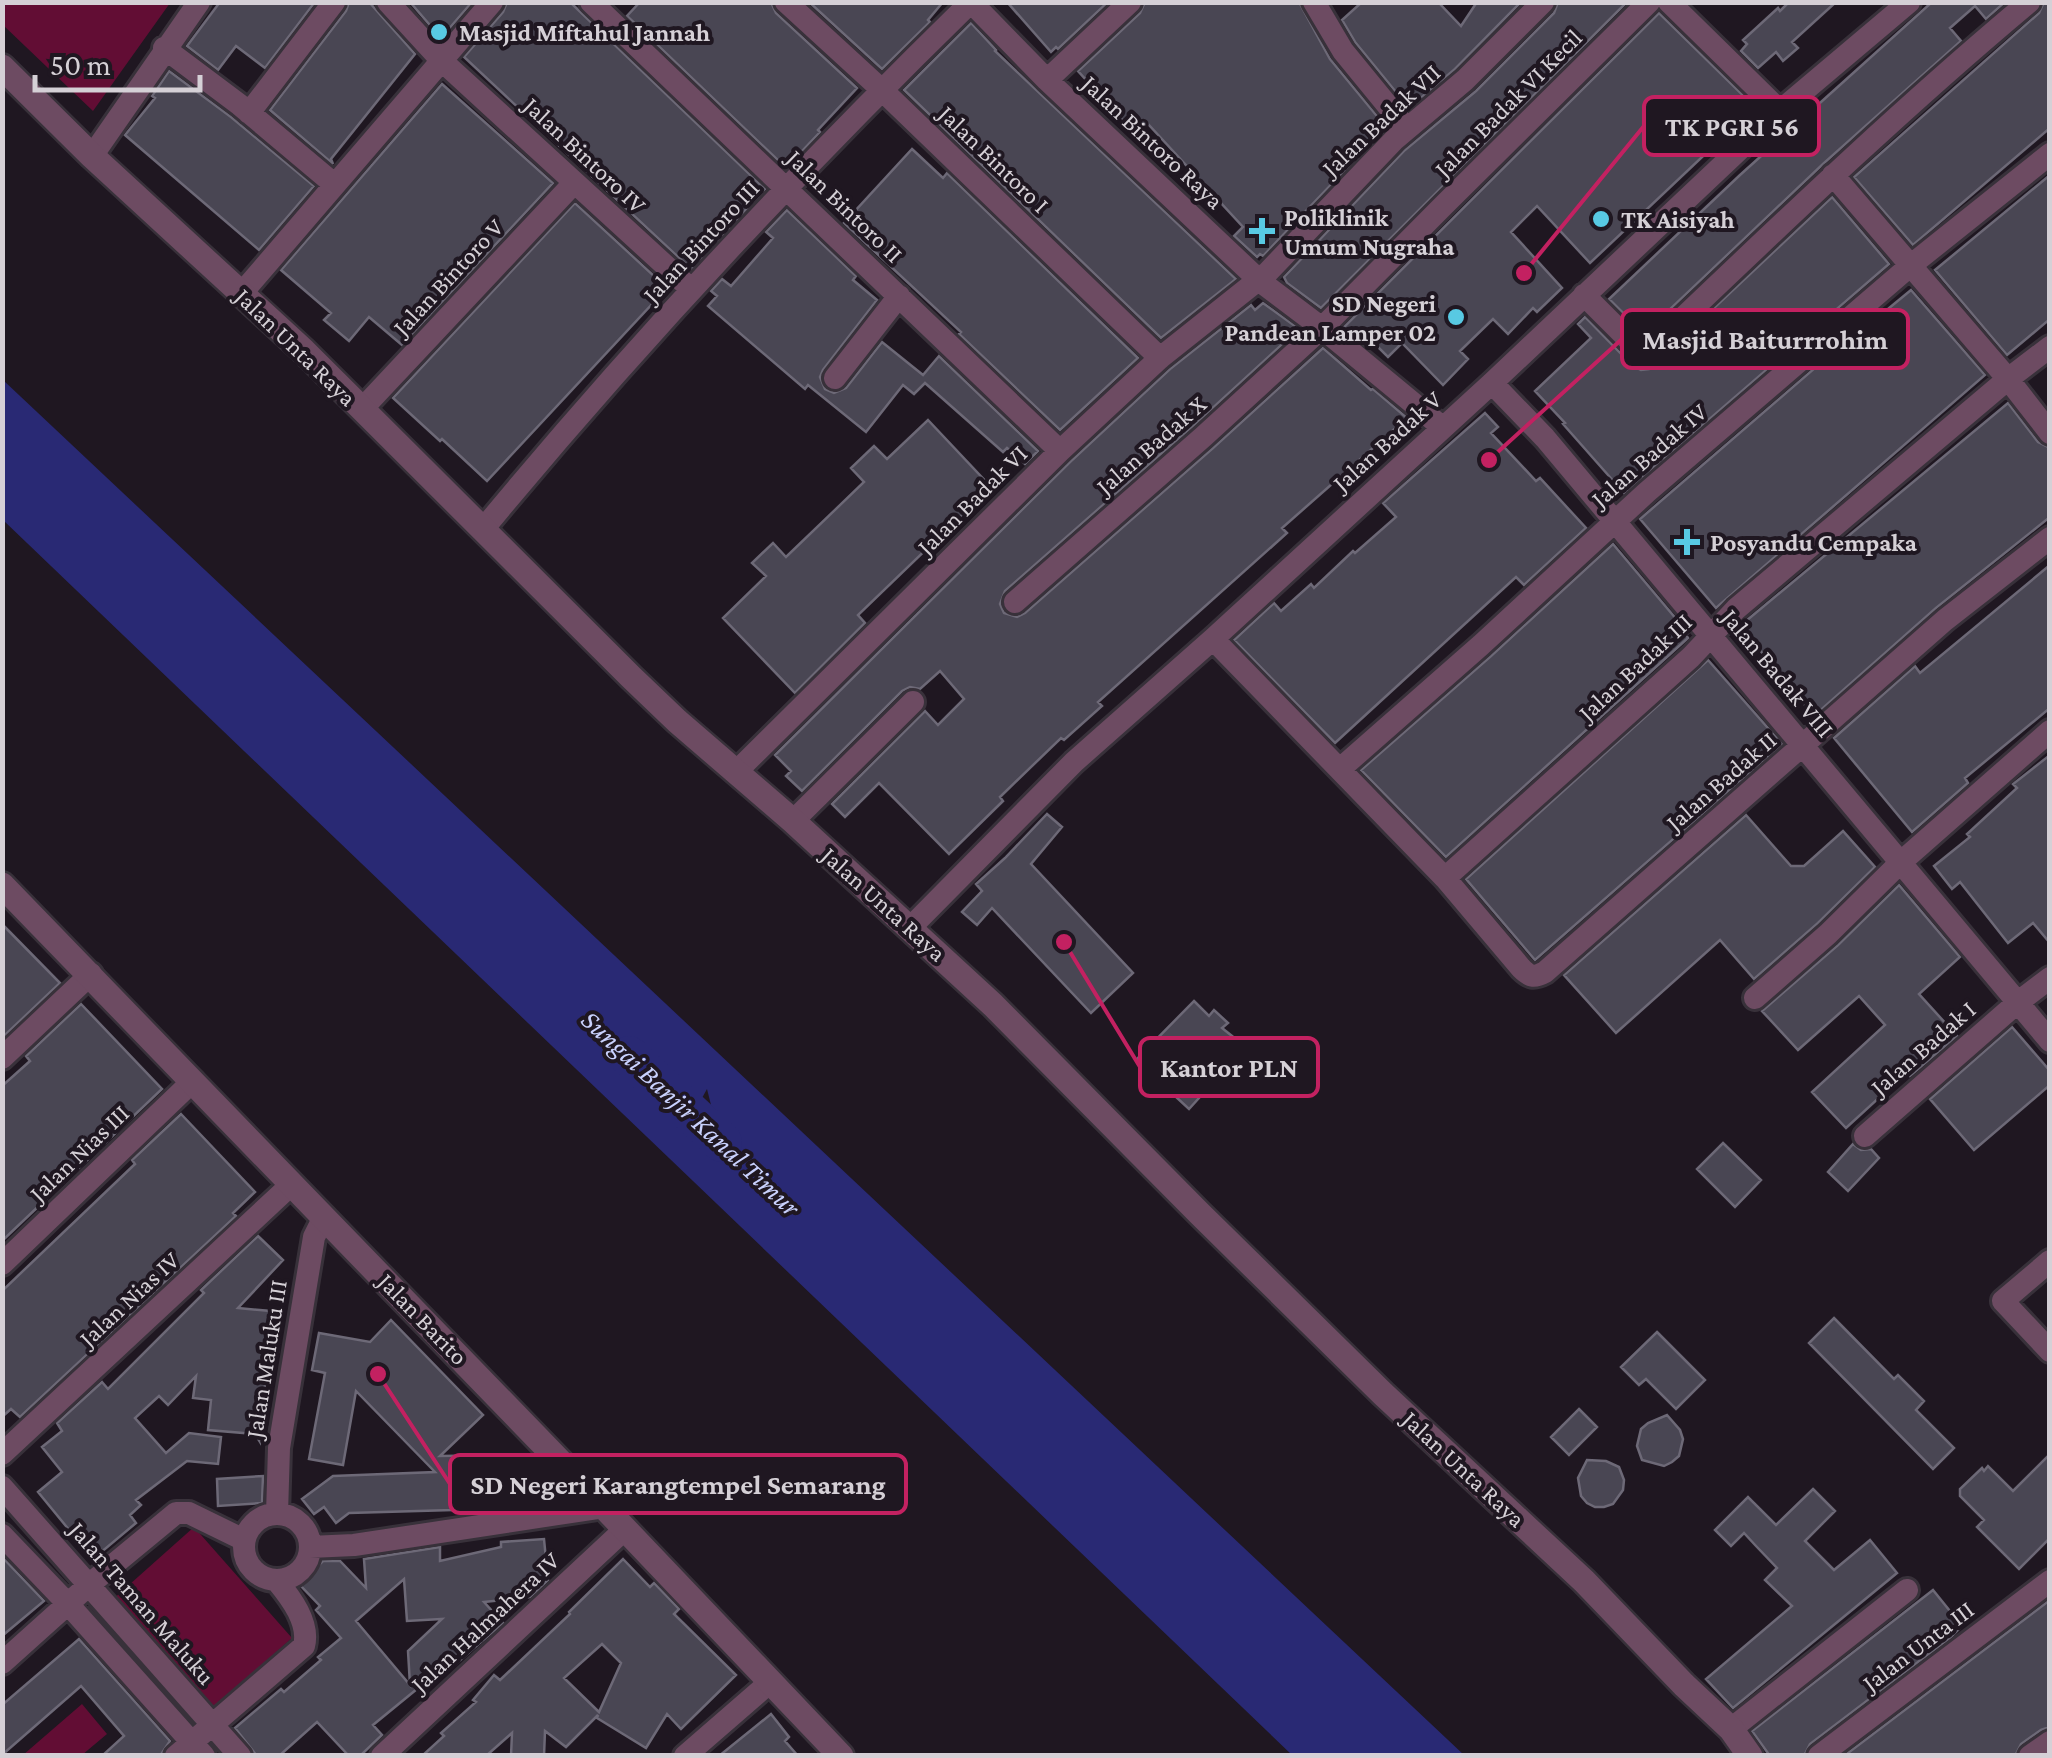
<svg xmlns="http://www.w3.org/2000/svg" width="2052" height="1758" font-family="'Crimson Pro',serif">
  <rect width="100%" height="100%" fill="#1f1721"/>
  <path fill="#620d34" d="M2 3 3 2 170 3 93 111 3 25Z
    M194 1527 292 1638 209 1712 111 1601Z
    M82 1704 107 1734 82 1755H23Z"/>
  <path fill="#292974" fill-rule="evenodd" d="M2 381 3 380 1464 1755H1292L3 520ZM648 1067 682 1082 688 1092 702 1098 707 1089 711 1105 718 1113V1125L691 1113 649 1073Z"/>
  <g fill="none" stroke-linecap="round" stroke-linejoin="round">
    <path stroke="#292974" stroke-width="40" d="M629 1056 722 1142"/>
  </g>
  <path fill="#494653" stroke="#6d6977" stroke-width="2.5" fill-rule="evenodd" d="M220 2H315L265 68 236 46 218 70 187 46Z
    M349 2H369L415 54 331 159 333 164 270 110 346 11Z
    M410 2H472L441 38Z
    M507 2H570L765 189 691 269 464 57 503 12Z
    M640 2H771L776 13 857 88 818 130 820 132 786 168 627 16Z
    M809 2H943L928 20 930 22 882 69Z
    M1007 2H1108L1058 49 1056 47 1051 52Z
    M1145 2H1299L1330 59 1386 127 1263 256 1260 254 1257 257 1234 236 1243 227 1148 124 1136 135 1078 71 1140 13Z
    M1362 2H1438L1461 26 1477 2H1521L1455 69 1409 108 1355 42 1342 20Z
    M1558 2H1627L1321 308 1287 283 1284 277 1405 150 1476 91 1554 13Z
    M1789 2H1836L1792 42 1798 48 1783 61 1776 52 1758 68 1741 51 1747 44 1743 40 1778 8 1780 11Z
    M1932 2H2005L1986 19 1975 6 1950 28 1961 41 1823 164 1644 334 1609 299 1740 175Z
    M2044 2H2050V128L1913 245 1854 177 2039 13Z
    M1659 13 1755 107 1590 263 1537 206 1511 232 1562 288 1537 312 1533 308 1508 334 1493 319 1460 351 1468 359 1443 385 1402 343 1388 357 1367 336 1362 341 1344 327Z
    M971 23 996 50 995 51 1236 279 1161 338 904 90Z
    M169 71 231 117 314 186 259 250 125 135 155 98 152 96Z
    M442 84 553 183 402 345 369 317 349 341 324 320 331 313 281 270Z
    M912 149 943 178 947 173 1138 358 1060 430 959 334 961 332 844 223Z
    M2050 175V319L2007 355 1935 270Z
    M1832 197 1889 264 1624 493 1563 424 1565 423 1535 391 1591 338 1578 324 1585 317 1633 366 1641 370 1649 369Z
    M575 203 667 288 487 481 442 439 440 441 393 398Z
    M787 210 856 276 853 280 877 300 823 370 820 377 825 389 834 393 846 388 882 342 923 375 939 356 1038 451 1025 464 1007 448 1003 452 925 383 914 394 903 385 866 432 808 385 805 389 708 306 717 296 711 291 722 279 731 286 773 238 766 232Z
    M1911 290 1985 375 1716 608 1640 519 1875 316 1877 318Z
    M1263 303 1299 329 1193 426 1005 591 1000 604 1004 613 1017 617 1025 613 1213 448 1323 348 1371 390 1373 389 1407 418 1282 528 1287 533 1098 702 1102 706 1064 740 1061 738 1000 797 1003 801 949 854 879 783 845 817 832 804 925 711 938 725 964 699 940 671 920 689 910 687 902 691 802 791 786 776 791 771 775 755 1070 462 1170 369 1251 305 1255 310Z
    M2008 403 2038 442 2050 448V517L1936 608 1814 716 1740 626Z
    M1485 413 1498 427 1491 433 1536 481 1540 478 1586 528 1524 585 1516 577 1335 743 1234 640 1274 603 1281 611 1311 584 1314 588 1353 551 1355 553 1396 517 1383 503Z
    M928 420 991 487 858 615 865 623 795 693 723 618 766 576 752 563 773 543 786 557 864 482 851 468 874 446 887 459Z
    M1613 544 1688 633 1686 635 1688 638 1446 857 1361 770 1491 656Z
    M2050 565V708L1965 778 1968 783 1912 832 1834 738 1915 666 1920 673Z
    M1708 660 1782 744 1535 960 1466 879Z
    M2050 755V943L2033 923 2008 943 1960 882 1952 889 1934 866 1970 837 1967 834 2017 788 2013 784Z
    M1047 814 1062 827 1031 864 1133 973 1091 1013 992 908 977 925 962 912 982 891 976 884 1005 858Z
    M1746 815 1791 866H1804L1843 831 1875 867 1818 923 1754 979 1720 940 1616 1033 1564 975Z
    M1899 885 1960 957 1919 994 1957 1036 1910 1076 1907 1072 1846 1128 1812 1092 1885 1025 1859 996 1798 1050 1762 1011 1838 945Z
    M2 924 60 983 5 1035 2 1033Z
    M1194 1001 1209 1016 1214 1010 1228 1023 1222 1028 1232 1036 1215 1055 1227 1067 1189 1109 1136 1060Z
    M81 1004 162 1089 2 1241V1086L30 1061 26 1056Z
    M2012 1027 2050 1071V1085L1974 1150 1930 1099Z
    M181 1114 255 1192 233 1213 236 1216 20 1417 11 1409 2 1417V1291L135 1164 132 1160Z
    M1723 1143 1761 1180 1735 1207 1697 1169Z
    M1853 1144 1861 1150 1871 1149 1879 1158 1848 1191 1828 1172Z
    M258 1236 283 1260 238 1308 282 1312 278 1352 268 1351 260 1442 255 1434 208 1430 211 1400 193 1398 196 1376 168 1405 159 1396 135 1418 166 1453 189 1433 221 1437 218 1464 187 1461 136 1500 141 1505 130 1515 136 1523 93 1559 38 1492 62 1472 42 1447 62 1431 57 1423 102 1382 108 1389 204 1293 201 1290Z
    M1834 1318 1894 1379 1898 1375 1924 1401 1916 1410 1954 1448 1933 1469 1809 1343Z
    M391 1320 483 1415 440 1456 508 1455 509 1478 530 1477V1499H497L498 1504 451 1505 452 1510 349 1513 336 1523 324 1507 314 1514 302 1499 333 1476 435 1472 356 1391 343 1465 309 1459 325 1373 312 1370 319 1333 370 1342Z
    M1657 1332 1705 1380 1676 1409 1646 1379 1639 1385 1621 1367Z
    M1579 1409 1597 1427 1569 1455 1551 1437Z
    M1667 1415 1680 1430 1683 1439 1679 1456 1672 1462 1664 1466 1642 1460 1637 1446 1641 1429 1648 1423Z
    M2050 1454V1538L2019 1569 1977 1527 1984 1520 1960 1496V1489L1982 1468 1984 1471 1988 1466 2013 1491Z
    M1587 1460 1606 1461 1619 1467 1624 1480 1623 1490 1613 1504 1604 1507H1595L1587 1503 1581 1496 1578 1478Z
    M263 1476 262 1503 218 1506 217 1479Z
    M1813 1489 1835 1511 1805 1541 1834 1570 1870 1540 1897 1573 1733 1708 1706 1679 1792 1606 1765 1580 1777 1568 1756 1546 1744 1533 1731 1546 1715 1530 1748 1497 1776 1525Z
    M544 1539 548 1580 530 1597 484 1602 503 1623 443 1675 439 1671 373 1725 382 1735 360 1756H349L317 1722 279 1756H257L235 1728 281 1689 284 1692 321 1660 318 1657 341 1638 316 1610 320 1606 299 1584 323 1561H340L366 1588 364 1559 440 1547V1561L501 1547V1542ZM404 1579 407 1621 442 1619 408 1651 410 1685 356 1621Z
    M2 1557 44 1601 2 1636Z
    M623 1559 650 1587 654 1583 679 1609 674 1614 736 1675 681 1729 667 1714 646 1748 597 1718 598 1715 566 1747 545 1731 544 1756H511L512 1733 486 1756H422L444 1736 441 1733 476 1702 473 1700 494 1675 500 1680 570 1614 569 1612ZM602 1644 621 1663 599 1712 564 1678Z
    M1933 1590 1962 1626 1951 1637 1810 1744 1804 1756H1770L1752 1731Z
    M2050 1600V1727L2041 1730 2021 1744 2015 1756H1844Z
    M79 1639 170 1741 160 1756H102L124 1736 81 1686 2 1755V1705Z
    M771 1714 789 1737 785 1741 798 1756H719Z"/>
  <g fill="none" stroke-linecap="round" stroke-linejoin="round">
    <g stroke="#38313a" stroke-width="28">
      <path id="minor" d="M388 2 442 61 691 289
        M591 2 1060 451
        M786 2 882 90 1160 358
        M1314 2 1343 51 1406 128
        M1669 2 1780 111
        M164 48 240 105 334 184
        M1047 80 1130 2
        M249 113 334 2
        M92 156 199 2
        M1833 175 2008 379 2050 433
        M241 294 492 2
        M1584 295 1644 355C1770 235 1895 114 2029 2
        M835 378 899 296
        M1492 383 1545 438 2050 1041
        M362 409 574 183
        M484 528C636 344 800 169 971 2L1047 80 1261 282 1322 328 1442 427
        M1015 602 1203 437 1322 328 1444 205 1649 2
        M1213 639 1445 878 1521 968C1530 977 1534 978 1545 972L1945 620 2050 538
        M1340 769 1481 645 1647 492 1910 266 2050 154
        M736 772 1060 451 1160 358 1268 272 1395 139 1465 80 1543 2
        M793 821 913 702
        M1445 878 1691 657 1736 609 2008 379 2050 347
        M910 928 1074 762 1213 639 1492 383 1780 111 1909 2
        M1755 998 1828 934 1900 863 2050 731
        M2 1058 91 974
        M1865 1136 2017 1003 2050 978
        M2050 1261 2003 1301 2050 1351
        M2 1264 193 1081
        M2 1454 292 1184
        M2 1487 240 1756
        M277 1514 279 1448 314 1237 324 1217
        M244 1547a33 33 0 1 1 66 0a33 33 0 1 1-66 0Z
        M2 1535 68 1604 204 1756
        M310 1547 354 1545 604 1507
        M2 1663 90 1584 176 1513H189L244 1540
        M1731 1729 1907 1590
        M176 1756 304 1646C310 1623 291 1598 277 1581
        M382 1756 625 1529
        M685 1756 769 1683
        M1819 1756 2050 1581
        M2030 1756 2050 1742"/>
    </g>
    <g stroke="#38313a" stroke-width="30">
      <path id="tertiary" d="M2 67 92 156 304 351 631 677 677 721 793 821 993 1005 1200 1214 1383 1394 1584 1581 1684 1685 1731 1729 1750 1756
        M2 885 604 1507 841 1756"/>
    </g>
    <use href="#minor" stroke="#6d4b62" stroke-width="22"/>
    <use href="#tertiary" stroke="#6d4b62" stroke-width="25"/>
  </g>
  <g fill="#58c9e3" stroke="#1f1721" stroke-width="4">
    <circle cx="439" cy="32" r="10"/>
    <circle cx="1601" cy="219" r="10"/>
    <path d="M1257 216h10v10h10v10h-10v10h-10v-10h-10v-10h10z"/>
    <circle cx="1456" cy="317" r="10"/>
    <path d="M1682 527h10v10h10v10h-10v10h-10v-10h-10v-10h10z"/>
  </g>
  <g text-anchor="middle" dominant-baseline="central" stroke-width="8" stroke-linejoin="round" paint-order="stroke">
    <g font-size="25" font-weight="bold" fill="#d5d0d6" stroke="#1f1721" text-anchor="start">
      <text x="459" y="32">Masjid Miftahul Jannah</text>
      <text x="1284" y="217">Poliklinik<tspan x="1284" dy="29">Umum Nugraha</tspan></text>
      <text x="1621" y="219">TK Aisiyah</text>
      <text x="1436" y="303" text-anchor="end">SD Negeri<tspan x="1436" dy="29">Pandean Lamper 02</tspan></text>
      <text x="1710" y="542">Posyandu Cempaka</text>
    </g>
    <g font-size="25" fill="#d5d0d6" stroke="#1f1721">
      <text transform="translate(1508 103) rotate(-45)">Jalan Badak VI Kecil</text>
      <text transform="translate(1381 120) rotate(-43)">Jalan Badak VII</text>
      <text transform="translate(1153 142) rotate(43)">Jalan Bintoro Raya</text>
      <text transform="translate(585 155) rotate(43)">Jalan Bintoro IV</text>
      <text transform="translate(994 159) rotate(44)">Jalan Bintoro I</text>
      <text transform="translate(845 206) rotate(44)">Jalan Bintoro II</text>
      <text transform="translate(701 241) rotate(-47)">Jalan Bintoro III</text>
      <text transform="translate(448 277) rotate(-47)">Jalan Bintoro V</text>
      <text transform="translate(296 347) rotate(44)">Jalan Unta Raya</text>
      <text transform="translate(1387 441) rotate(-42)">Jalan Badak V</text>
      <text transform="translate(1151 445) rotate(-41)">Jalan Badak X</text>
      <text transform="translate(1649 455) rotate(-41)">Jalan Badak IV</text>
      <text transform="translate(972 500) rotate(-45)">Jalan Badak VI</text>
      <text transform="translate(1635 667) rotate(-43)">Jalan Badak III</text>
      <text transform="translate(1778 673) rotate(50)">Jalan Badak VIII</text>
      <text transform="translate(1721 781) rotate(-41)">Jalan Badak II</text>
      <text transform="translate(884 904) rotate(42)">Jalan Unta Raya</text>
      <text transform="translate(1923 1048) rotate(-41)">Jalan Badak I</text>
      <text transform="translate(79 1153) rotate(-44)">Jalan Nias III</text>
      <text transform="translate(129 1299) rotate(-43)">Jalan Nias IV</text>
      <text transform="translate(423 1319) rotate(46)">Jalan Barito</text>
      <text transform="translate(266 1359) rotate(-81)">Jalan Maluku III</text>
      <text transform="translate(1464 1469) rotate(43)">Jalan Unta Raya</text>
      <text transform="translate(142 1603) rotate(49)">Jalan Taman Maluku</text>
      <text transform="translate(485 1622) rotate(-43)">Jalan Halmahera IV</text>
      <text transform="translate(1918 1646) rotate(-37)">Jalan Unta III</text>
    </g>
    <g font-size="28" font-style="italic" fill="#c9d1fd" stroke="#1f1721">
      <text transform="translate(691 1113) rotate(43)">Sungai Banjir Kanal Timur</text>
    </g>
  </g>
  <path fill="none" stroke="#c32161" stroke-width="4" d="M1524 273L1644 126M1489 460L1622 339M1064 942L1140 1067M378 1374L450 1484"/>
  <g fill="#c32161" stroke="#1f1721" stroke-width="4">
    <circle cx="1524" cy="273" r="10"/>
    <circle cx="1489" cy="460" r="10"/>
    <circle cx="1064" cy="942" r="10"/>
    <circle cx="378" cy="1374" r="10"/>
  </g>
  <g fill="#1f1721" stroke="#c32161" stroke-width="4">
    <rect x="1644" y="97" width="175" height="58" rx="10"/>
    <rect x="1622" y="310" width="286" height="58" rx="10"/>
    <rect x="1140" y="1038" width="178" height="58" rx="10"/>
    <rect x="450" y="1455" width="456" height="58" rx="10"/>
  </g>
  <g font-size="28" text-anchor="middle" font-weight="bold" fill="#d5d0d6">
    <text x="1732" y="136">TK PGRI 56</text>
    <text x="1765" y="349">Masjid Baiturrrohim</text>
    <text x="1229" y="1077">Kantor PLN</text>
    <text x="678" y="1494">SD Negeri Karangtempel Semarang</text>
  </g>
  <rect width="2052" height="1758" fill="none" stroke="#d5d0d6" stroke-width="10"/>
  <path d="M35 75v15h165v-15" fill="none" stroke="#d5d0d6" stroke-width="5"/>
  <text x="50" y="75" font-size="30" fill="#d5d0d6" stroke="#1f1721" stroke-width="8" paint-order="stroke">50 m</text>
</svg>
